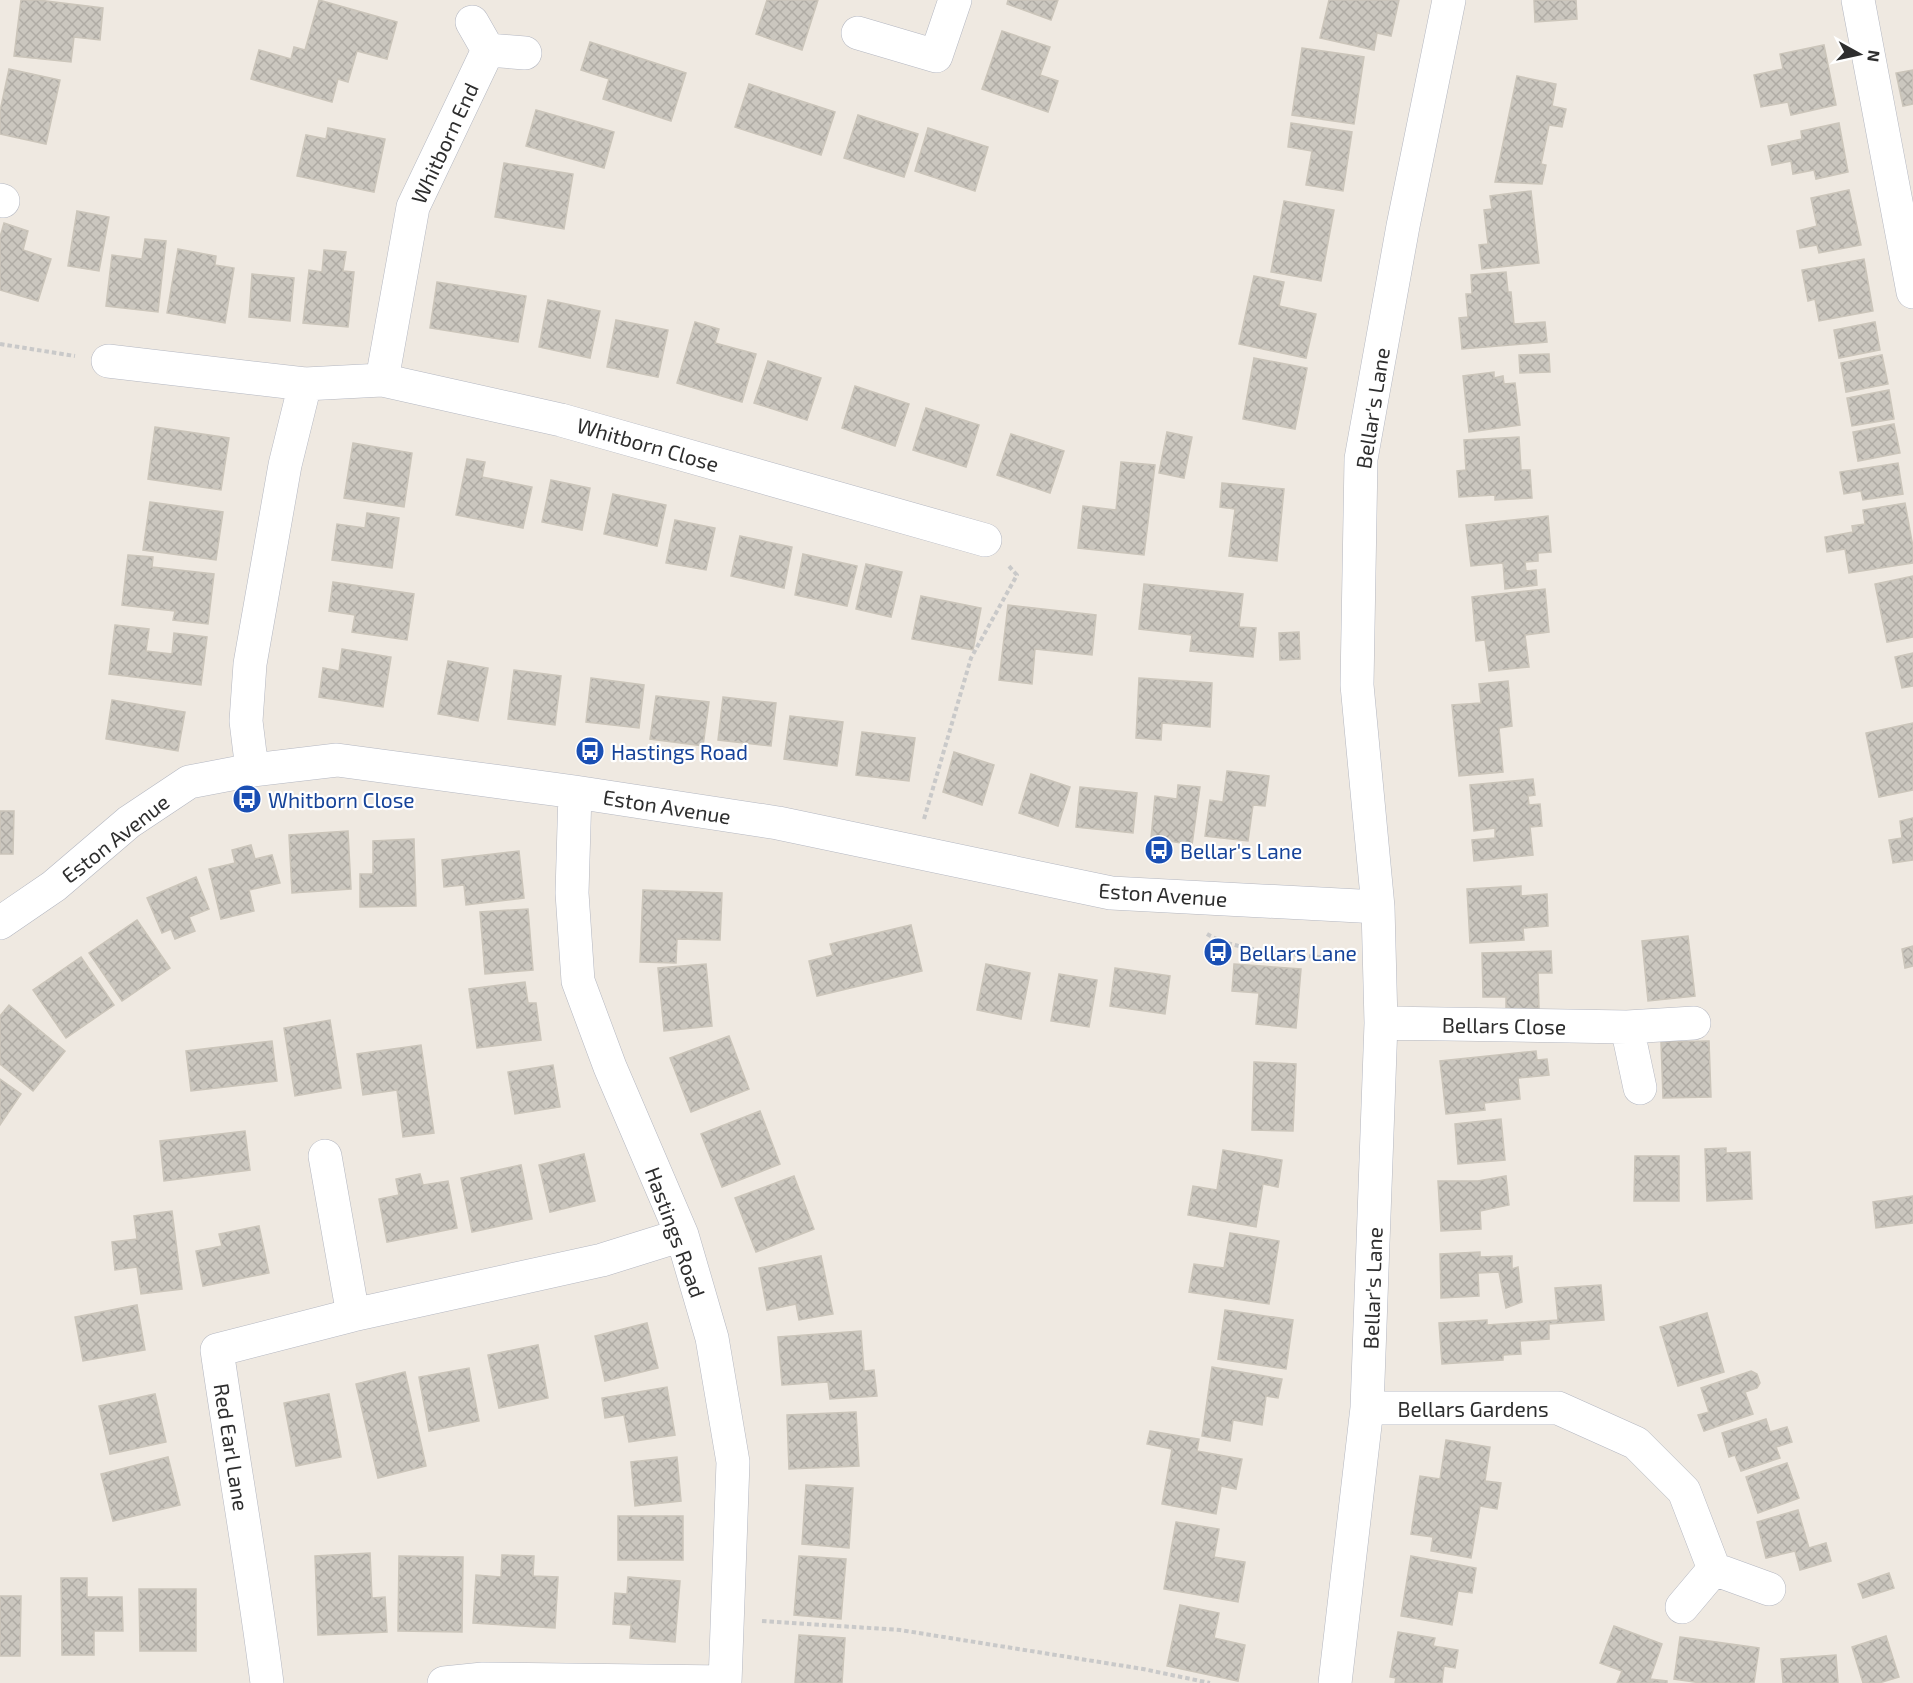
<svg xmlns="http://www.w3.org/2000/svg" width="1913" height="1683" font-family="'Exo 2',sans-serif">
  <defs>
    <pattern id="building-cross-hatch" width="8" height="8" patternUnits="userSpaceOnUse" patternTransform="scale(1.5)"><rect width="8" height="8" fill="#cbc7bf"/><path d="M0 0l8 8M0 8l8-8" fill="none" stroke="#afaba4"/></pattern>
  </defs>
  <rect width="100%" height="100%" fill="#efe9e1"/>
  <path fill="url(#building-cross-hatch)" stroke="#cbc5ba" stroke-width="1.5" d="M21 0H38L103 8 100 40 74 37 71 62 14 56Z
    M319 0 397 22 387 59 357 51 348 82 338 79 332 102 251 79 259 50 291 59 294 47 305 50Z
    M767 0H818L802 50 756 34Z
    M1008 0H1058L1051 20 1007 4Z
    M1329 0H1399L1391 36 1377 33 1374 50 1320 38Z
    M1534 0H1576L1577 19 1535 22Z
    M1002 31 1050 47 1040 75 1058 81 1048 112 982 89Z
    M590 42 686 73 671 121 603 99 609 79 581 70Z
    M1824 45 1836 105 1791 115 1788 102 1761 107 1754 75 1783 69 1780 54Z
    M1302 48 1364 57 1354 124 1292 115Z
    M9 69 60 80 46 144 0 134V111Z
    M1913 70V104L1903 106 1896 73Z
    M1517 76 1556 84 1552 106 1566 109 1562 127 1549 125 1541 164 1546 165 1542 184 1495 182Z
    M749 84 835 112 821 155 735 127Z
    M536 110 614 132 604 168 526 146Z
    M858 115 918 134 904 177 844 158Z
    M1291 123 1352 132 1343 191 1306 185 1312 151 1288 147Z
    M1839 123 1848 172 1816 179 1814 170 1793 174 1791 161 1772 165 1768 146 1802 139 1801 131Z
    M328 128 385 139 374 192 297 176 306 135 326 139Z
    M928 128 988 147 975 191 915 171Z
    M504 163 573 174 564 229 495 217Z
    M1849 190 1861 245 1819 253 1817 245 1800 248 1797 231 1817 226 1811 198Z
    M1531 191 1539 263 1482 269 1479 245 1488 244 1484 210 1492 209 1490 196Z
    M1284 201 1334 210 1321 281 1271 272Z
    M77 211 109 217 99 271 68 266Z
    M4 223 28 231 23 250 51 259 38 301 0 290V237Z
    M145 239 166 241 158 312 106 306 112 255 142 259Z
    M178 249 216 256 215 265 234 268 225 323 167 313Z
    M324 250 346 252 343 271 354 272 348 327 303 323 309 270 322 272Z
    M1864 259 1873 311 1819 321 1815 299 1808 301 1802 270Z
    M1506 272 1508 292H1511L1514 324 1545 322 1547 342 1462 349 1459 318 1468 317 1466 294H1472L1471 275Z
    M252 274 294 278 290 321 249 317Z
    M1254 276 1284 282 1279 306 1316 314 1306 358 1239 344Z
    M437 282 526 296 518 342 430 328Z
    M548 300 600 311 590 358 539 347Z
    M616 320 668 330 658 377 607 367Z
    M695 322 719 329 715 343 756 354 742 402 677 383Z
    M1875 322 1880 350 1839 358 1834 330Z
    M1549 354 1550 372 1520 373 1519 355Z
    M1882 355 1888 384 1846 392 1841 363Z
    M1254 358 1307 368 1295 429 1243 419Z
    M768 361 821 378 807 420 754 403Z
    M1494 372V378L1503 376 1504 384 1515 383 1520 425 1469 432 1463 376Z
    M855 386 909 404 895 446 842 428Z
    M1889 390 1894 419 1852 426 1847 398Z
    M926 408 979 425 966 467 913 450Z
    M1894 424 1900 453 1858 461 1853 432Z
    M155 427 229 438 221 490 148 479Z
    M1167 432 1192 437 1184 478 1159 473Z
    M1011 434 1064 451 1050 493 997 475Z
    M1519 437 1521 470H1530L1532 498 1495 500V495L1459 497 1457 471 1466 470 1464 440Z
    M353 443 412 453 404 507 344 498Z
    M467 459 485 462 482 477 532 487 523 528 456 515Z
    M1121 462 1155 465 1144 555 1078 548 1083 506 1116 510Z
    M1898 463 1903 494 1863 500 1861 491 1844 494 1840 472Z
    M551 480 590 488 582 530 542 522Z
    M1222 483 1284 489 1277 561 1229 556 1235 509 1220 507Z
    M613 494 666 505 657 546 604 534Z
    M150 502 223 512 216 560 143 550Z
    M1905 503 1913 547V563L1849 573 1845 549 1827 552 1825 537 1853 532 1852 526 1865 524 1863 510Z
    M367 513 399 518 392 568 332 560 337 524 365 528Z
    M1548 516 1551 552 1538 553V561L1525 562 1526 571 1536 570 1537 585 1505 589 1503 563 1471 566 1466 525Z
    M675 520 715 528 706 570 666 563Z
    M740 536 792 547 784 588 731 576Z
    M803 554 857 566 847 606 795 595Z
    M128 555 153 557 152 567 214 574 208 624 173 620 175 611 122 605Z
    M866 564 902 572 891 617 856 609Z
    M1913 576V637L1887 642 1875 584Z
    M333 582 414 594 407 640 352 632 355 615 329 611Z
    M1144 584 1243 594 1239 627 1256 628 1253 657 1190 651 1192 635 1139 629Z
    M1545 589 1549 632 1525 635 1529 667 1489 671 1485 640 1476 641 1472 597Z
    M921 596 981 608 973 650 912 639Z
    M1008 605 1096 615 1092 655 1035 649 1032 684 999 680Z
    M115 625 149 629 146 651 172 654 174 633 207 637 201 685 109 674Z
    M1299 632 1300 659 1280 660 1279 633Z
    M342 649 391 657 383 707 319 697 323 668 339 671Z
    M1913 653V686L1902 688 1895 657Z
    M448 661 488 668 478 721 438 714Z
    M514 670 561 676 555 725 508 719Z
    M591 678 644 685 639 728 586 722Z
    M1139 678 1212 683 1210 727 1162 723 1161 740 1136 738Z
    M1508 681 1512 726 1499 728 1503 772 1459 776 1452 705 1481 703 1479 684Z
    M656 696 709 702 703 746 650 739Z
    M723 697 776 703 771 746 718 740Z
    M112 700 185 712 178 751 106 739Z
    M790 716 843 722 837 766 784 759Z
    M1913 723V790L1879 797 1866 733Z
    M862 732 915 738 909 781 856 775Z
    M954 752 994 765 982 805 943 792Z
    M1227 771 1269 776 1265 806 1253 805 1248 841 1205 836 1210 800 1223 802Z
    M1031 774 1070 787 1058 826 1019 813Z
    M1533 779 1535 795 1528 796 1529 805 1540 804 1542 826 1530 827 1533 855 1474 861 1472 840 1495 838V828L1474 831 1470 785Z
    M1178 785 1200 787 1192 845 1151 838 1155 796 1177 799Z
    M1080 787 1137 793 1133 833 1076 827Z
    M0 811H14L13 854H0Z
    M1913 818V860L1893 863 1889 840 1902 838 1900 821Z
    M348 831 351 889 292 893 289 835Z
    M414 839 416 906 360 907V874H373V841Z
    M251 845 255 859 272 855 280 883 249 890 254 911 221 919 209 869 235 863 232 850Z
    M519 851 524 898 466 905 464 885 444 887 442 860Z
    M196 877 209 909 189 917 195 931 175 939 171 929 162 933 147 898Z
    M1521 886V896L1547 894 1548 926 1523 928 1524 940 1470 943 1467 889Z
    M643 890 722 893 720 940 677 939 676 963 640 962Z
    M528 909 533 970 485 974 480 912Z
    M137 920 170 968 122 1001 89 953Z
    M911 925 922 971 817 996 809 961 833 955 830 944Z
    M1688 936 1695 996 1648 1001 1642 941Z
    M1913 946V966L1905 968 1902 949Z
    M1551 951 1552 973H1538L1539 1008 1506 1010V997H1483L1482 953Z
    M81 957 114 1005 66 1038 33 990Z
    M706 964 712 1026 664 1031 658 968Z
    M986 964 1030 973 1021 1019 977 1010Z
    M1234 964 1301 969 1296 1028 1256 1024 1259 993 1232 991Z
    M1115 968 1170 976 1165 1014 1110 1006Z
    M1059 974 1097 980 1089 1027 1051 1021Z
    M525 982 528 1003H536L541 1040 477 1048 469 989Z
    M9 1005 65 1051 33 1091 0 1064V1016Z
    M330 1020 341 1088 295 1096 284 1028Z
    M729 1036 749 1089 691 1112 670 1058Z
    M272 1041 277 1081 191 1091 186 1051Z
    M1709 1041 1711 1097 1663 1098 1661 1042Z
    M421 1045 434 1133 403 1137 397 1090 363 1095 357 1054Z
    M1536 1051 1537 1060 1547 1059 1549 1075 1518 1078 1520 1099 1484 1103 1485 1110 1446 1114 1440 1061Z
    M1254 1062 1296 1064 1293 1131 1252 1130Z
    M553 1065 560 1107 515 1114 508 1072Z
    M0 1079 21 1094 0 1125Z
    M760 1111 780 1164 722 1187 701 1134Z
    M1501 1119 1505 1160 1458 1164 1455 1124Z
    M245 1131 250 1170 164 1181 160 1141Z
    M1726 1148V1153L1750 1152 1752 1199 1707 1201 1705 1149Z
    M1223 1150 1282 1160 1278 1187 1263 1184 1256 1227 1188 1215 1193 1186 1217 1190Z
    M584 1154 595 1201 550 1212 539 1165Z
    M1635 1156H1679V1201H1634Z
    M521 1165 532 1219 472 1232 461 1178Z
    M420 1174 423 1185 448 1181 457 1228 387 1242 379 1199 399 1195 396 1179Z
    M794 1176 814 1229 756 1252 735 1198Z
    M1506 1176 1509 1205 1480 1211 1481 1229 1441 1231 1438 1181H1478Z
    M1913 1196V1223L1876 1228 1873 1202Z
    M172 1211 182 1289 141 1294 137 1267 115 1270 112 1242 137 1239 134 1216Z
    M259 1226 269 1273 203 1286 196 1251 222 1246 219 1234Z
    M1230 1233 1279 1241 1269 1304 1189 1292 1194 1264 1224 1268Z
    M1480 1252V1257L1512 1256V1269L1518 1267 1522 1302 1506 1308 1499 1272 1478 1273 1479 1296 1441 1298 1440 1254Z
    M821 1256 833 1314 799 1320 796 1304 767 1310 759 1268Z
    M1601 1285 1604 1320 1549 1324V1339L1520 1341 1521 1354 1503 1355V1360L1442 1364 1439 1323 1487 1320V1325L1558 1320 1555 1288Z
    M137 1305 145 1350 83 1361 75 1317Z
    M1225 1310 1293 1320 1286 1369 1218 1359Z
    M1707 1313 1724 1372 1678 1386 1660 1327Z
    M647 1323 658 1368 605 1381 595 1336Z
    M861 1331 864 1371 874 1370 877 1396 830 1399 828 1382 782 1385 778 1337Z
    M538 1345 548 1398 499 1408 488 1355Z
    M1212 1367 1282 1379 1278 1398 1266 1396 1262 1425 1233 1420 1230 1441 1202 1436Z
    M469 1368 479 1421 429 1431 419 1377Z
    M1751 1371 1757 1374 1760 1383 1757 1388 1745 1392 1753 1414 1704 1431 1698 1415 1709 1412 1701 1388Z
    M405 1372 426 1466 378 1478 356 1384Z
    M667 1387 675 1435 629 1442 624 1415 605 1418 602 1398Z
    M155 1394 166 1442 110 1454 99 1406Z
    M329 1394 341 1457 296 1466 284 1403Z
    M856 1412 859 1466 789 1469 787 1415Z
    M1766 1419 1770 1432 1787 1427 1792 1442 1776 1447 1780 1458 1741 1471 1735 1455 1729 1457 1722 1433Z
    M1150 1431 1199 1439 1197 1451 1242 1459 1236 1489 1221 1486 1216 1514 1162 1504 1172 1449 1147 1444Z
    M1446 1440 1490 1447 1485 1481 1501 1483 1497 1509 1480 1506 1471 1558 1431 1551 1433 1537 1411 1534 1420 1476 1440 1479Z
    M168 1457 180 1505 113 1521 101 1474Z
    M677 1457 681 1501 635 1506 631 1462Z
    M1787 1463 1799 1498 1758 1513 1746 1477Z
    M806 1485 853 1488 849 1548 802 1544Z
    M1798 1510 1809 1548 1826 1543 1831 1561 1800 1570 1795 1551 1766 1558 1757 1522Z
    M618 1516H683V1560H618Z
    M1176 1522 1219 1529 1214 1557 1245 1562 1238 1602 1164 1589Z
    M370 1553 372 1598 385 1597 387 1632 318 1635 315 1556Z
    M502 1555 534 1556 533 1576 558 1577 555 1628 473 1623 476 1575 501 1577Z
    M399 1556 463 1557 462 1632 398 1631Z
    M799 1556 846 1559 841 1619 794 1615Z
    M1411 1556 1476 1568 1472 1593 1458 1591 1452 1625 1401 1616Z
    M1889 1573 1894 1588 1863 1598 1858 1584Z
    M628 1577 680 1581 675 1642 630 1638 631 1625 613 1624 615 1593 627 1594Z
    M61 1578H87V1597H122L123 1631H94V1655H62Z
    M139 1589H196V1651H140Z
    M0 1596H21L20 1656H0Z
    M1180 1605 1219 1613 1214 1638 1245 1645 1238 1681 1167 1666Z
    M1614 1626 1662 1644 1650 1679 1667 1681V1683H1617L1622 1671 1600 1663Z
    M1398 1632 1435 1638 1433 1646 1458 1650 1455 1668 1444 1666 1442 1683H1395L1396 1678 1390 1677Z
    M799 1635 845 1638 842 1683H795Z
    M1886 1636 1899 1677 1879 1683H1863L1852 1647Z
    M1680 1637 1759 1648 1754 1683H1701L1674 1679Z
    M1836 1655 1838 1683H1783L1781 1659Z"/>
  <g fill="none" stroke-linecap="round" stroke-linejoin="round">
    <g stroke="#b4b7c1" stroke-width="34">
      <path id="minor" d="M1858 0 1913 292
        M858 33 936 56 955 0
        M488 50 525 53
        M0 200 3 201
        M108 361 305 384
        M382 380 413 207 488 50 472 22
        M252 770 246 721 250 664 285 465 305 384 382 380 561 420 985 540
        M575 792 572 893 578 981 610 1067 682 1235 712 1338 733 1462 725 1683
        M0 923 54 886 129 822 189 782 252 770 337 760 575 792 778 823 1111 893 1378 907
        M1381 1023 1627 1027 1640 1088
        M1627 1027 1694 1023
        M325 1156 353 1315
        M1367 1408H1558L1636 1443 1684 1491 1714 1569 1769 1589
        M1682 1607 1714 1569
        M267 1683C253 1572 233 1461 217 1350L353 1315 602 1260 682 1235
        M444 1683 483 1679 725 1682
        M1335 1683 1367 1408 1381 1023 1378 907 1357 685 1361 459 1403 226 1449 0"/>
    </g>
    <path stroke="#c9c9c9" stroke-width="4" stroke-dasharray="4.5 3" stroke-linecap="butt" d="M0 344 75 356
      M924 819 971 658 1017 575 1007 564
      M1207 934C1239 953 1307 956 1346 959
      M762 1621 900 1630 1143 1669 1210 1683"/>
    <use href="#minor" stroke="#fff" stroke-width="33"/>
  </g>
  <defs>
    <g id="bus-disc" transform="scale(1.5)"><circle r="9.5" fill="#1a4fb4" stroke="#fff"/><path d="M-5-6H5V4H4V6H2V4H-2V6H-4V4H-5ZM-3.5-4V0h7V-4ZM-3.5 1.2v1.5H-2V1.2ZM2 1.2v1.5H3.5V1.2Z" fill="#fff"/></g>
  </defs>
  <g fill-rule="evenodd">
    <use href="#bus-disc" x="590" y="751"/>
    <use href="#bus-disc" x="247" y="799"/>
    <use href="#bus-disc" x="1159" y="850"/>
    <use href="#bus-disc" x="1218" y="952"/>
  </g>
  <g text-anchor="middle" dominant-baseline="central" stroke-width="4.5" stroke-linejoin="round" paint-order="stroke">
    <g font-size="21" fill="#2e2e2e" stroke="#fff">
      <text transform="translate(444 143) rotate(-65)">Whitborn End</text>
      <text transform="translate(1372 408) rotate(-81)">Bellar's Lane</text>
      <text transform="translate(648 444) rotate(16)">Whitborn Close</text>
      <text transform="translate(667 806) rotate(9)">Eston Avenue</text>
      <text transform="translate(115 838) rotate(-38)">Eston Avenue</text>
      <text transform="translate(1163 894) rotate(4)">Eston Avenue</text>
      <text transform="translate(1504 1025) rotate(1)">Bellars Close</text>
      <text transform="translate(676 1232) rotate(70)">Hastings Road</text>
      <text transform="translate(1372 1288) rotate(-88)">Bellar's Lane</text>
      <text x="1473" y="1408">Bellars Gardens</text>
      <text transform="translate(232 1447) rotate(81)">Red Earl Lane</text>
    </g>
    <g font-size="21" fill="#164399" stroke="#fff" text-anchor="start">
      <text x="611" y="751">Hastings Road</text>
      <text x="268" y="799">Whitborn Close</text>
      <text x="1180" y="850">Bellar's Lane</text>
      <text x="1239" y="952">Bellars Lane</text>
    </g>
  </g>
  <g transform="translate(1859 54) rotate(98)" stroke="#ffffff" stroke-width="4.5" paint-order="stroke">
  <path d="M0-4.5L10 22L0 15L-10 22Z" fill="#2e2e2e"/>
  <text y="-9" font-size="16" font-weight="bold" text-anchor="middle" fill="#2e2e2e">N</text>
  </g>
</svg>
